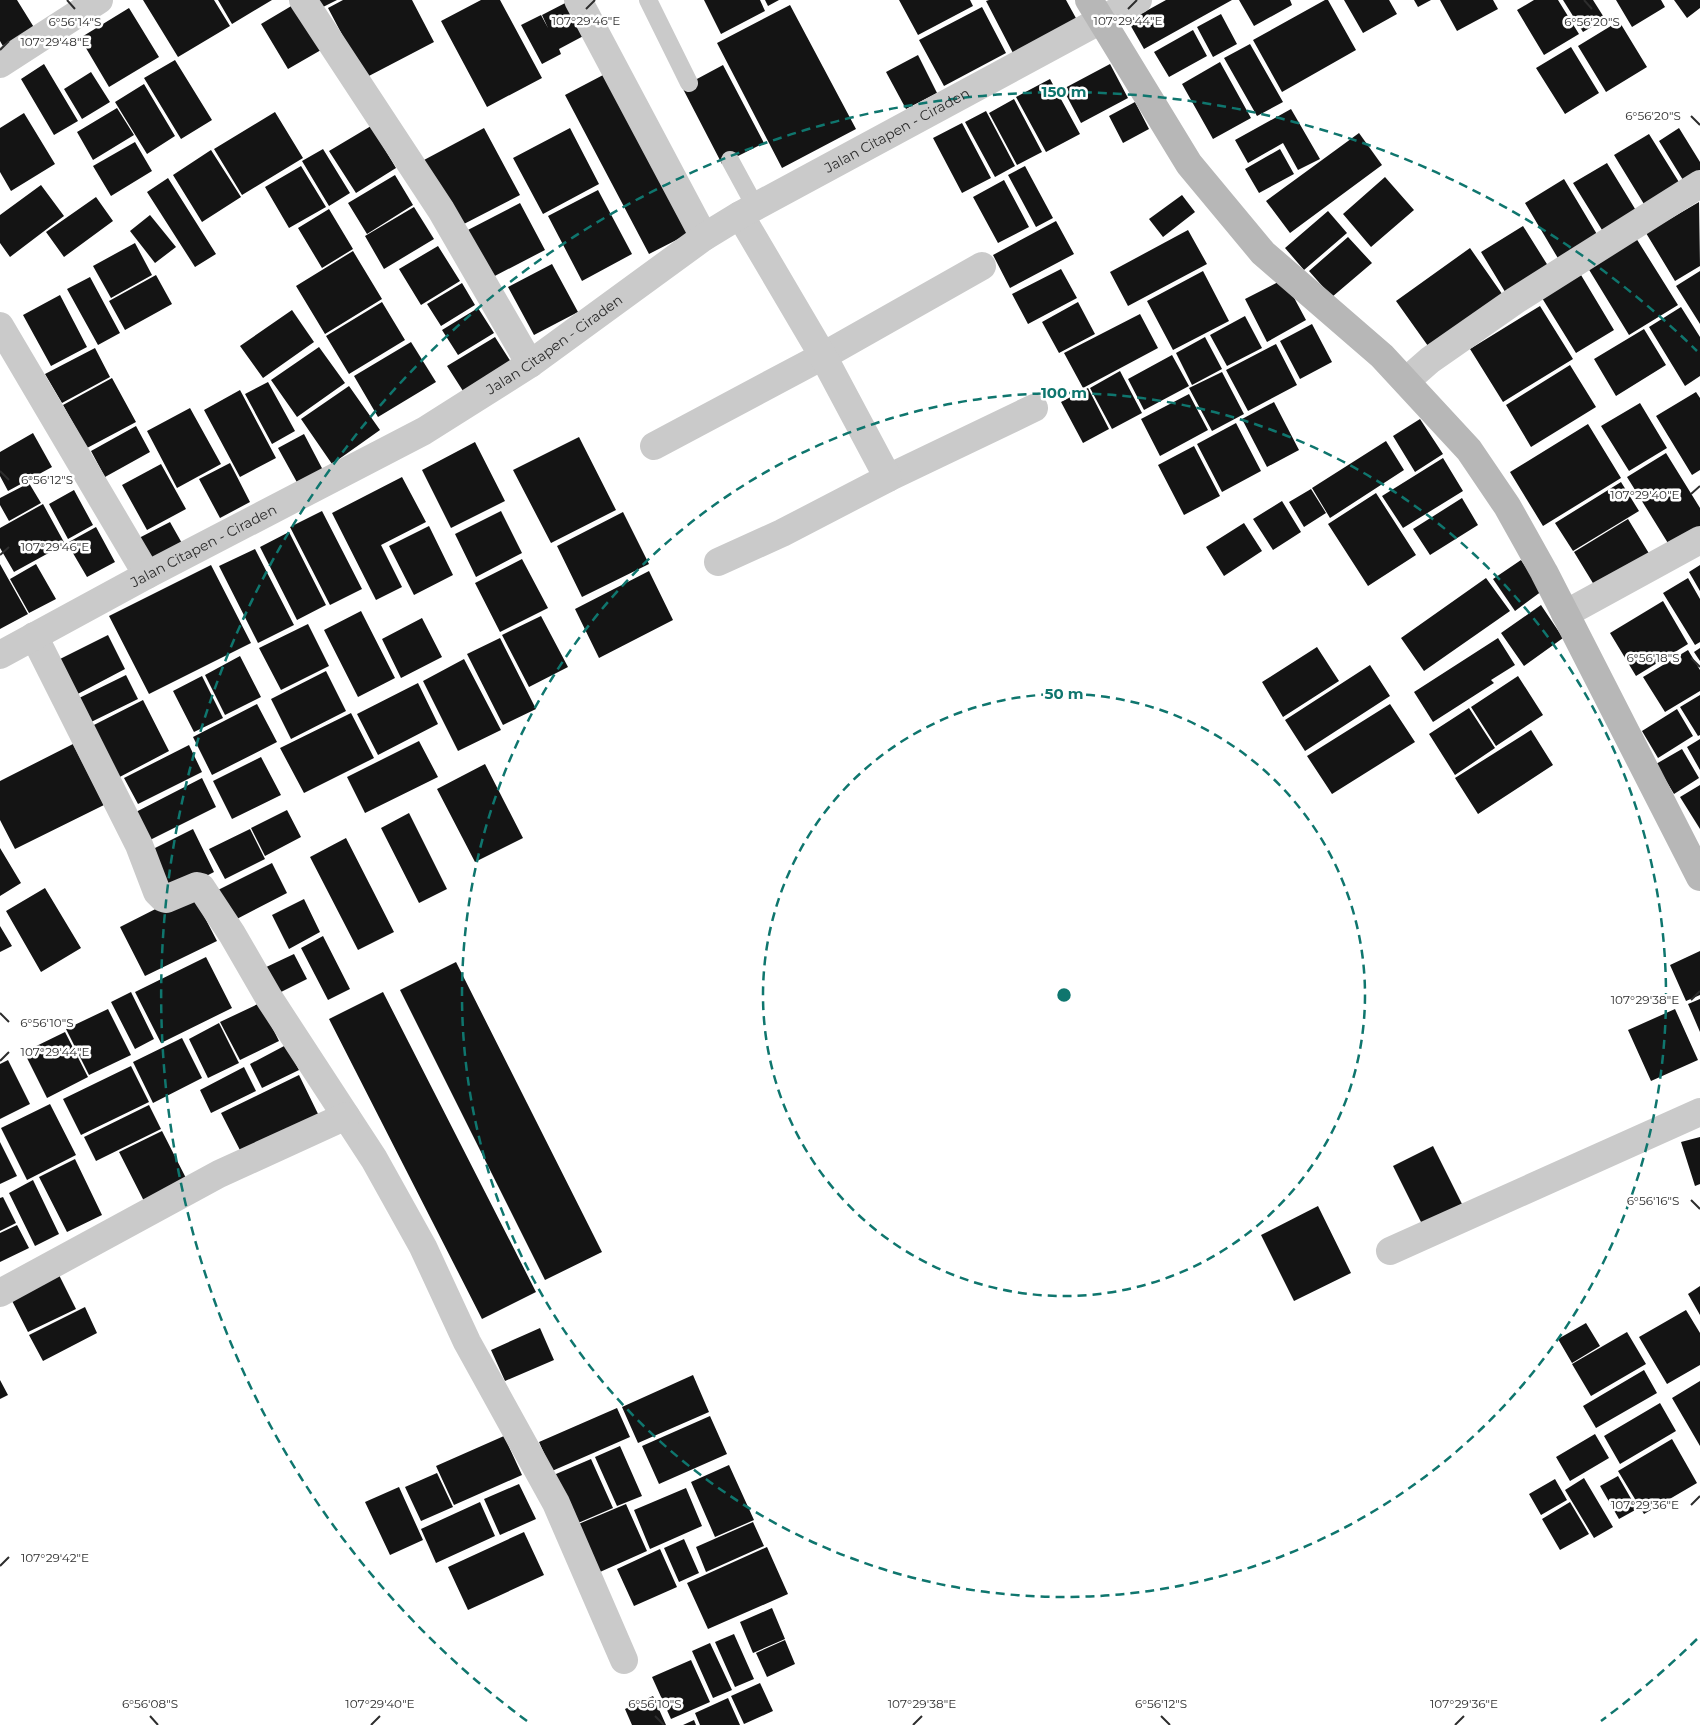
<svg xmlns="http://www.w3.org/2000/svg" width="1700" height="1725" font-family="Montserrat,sans-serif">
  <rect width="100%" height="100%" fill="#fff"/>
  <path fill="#141414" d="M0 0H17L35 29 4 48 0 41Z
    M143 0H214L230 26 178 57Z
    M218 0H272L232 24Z
    M314 0H337L319 9Z
    M343 0H412L434 42 365 78 328 8Z
    M481 0H500L542 78 487 107 441 21Z
    M571 0 589 33 559 49 561 54 542 64 521 25 541 15 548 28 542 15Z
    M704 0H760L765 11 721 34Z
    M765 0H779L768 6Z
    M899 0H970L973 6 918 35Z
    M989 0H1066L1077 20 1013 53 986 1Z
    M1166 0H1232L1144 49 1128 21Z
    M1239 0H1290L1292 5 1254 26Z
    M1325 0H1328L1356 50 1282 92 1253 40Z
    M1344 0H1389L1397 14 1363 33Z
    M1414 0H1431L1418 7Z
    M1440 0H1493L1498 9 1457 31Z
    M1534 0H1558L1579 34 1544 55 1517 10Z
    M1563 0H1593L1605 19 1583 32Z
    M1616 0H1661L1665 7 1632 27Z
    M1674 0H1700V8L1687 18Z
    M293 5 321 50 288 69 261 24Z
    M790 5 856 129 782 168 717 43Z
    M982 7 1006 53 944 86 919 40Z
    M129 8 159 57 109 87 80 38Z
    M1221 14 1237 44 1213 57 1197 27Z
    M1619 21 1647 67 1606 92 1578 46Z
    M1193 30 1207 56 1169 77 1154 52Z
    M1250 44 1283 102 1257 116 1224 58Z
    M1571 47 1599 93 1565 114 1536 68Z
    M918 55 937 93 906 109 886 72Z
    M175 60 212 120 181 139 144 78Z
    M1220 62 1251 118 1213 139 1182 84Z
    M44 64 78 121 54 135 21 79Z
    M1110 64 1128 98 1081 123 1063 89Z
    M723 65 764 143 722 164 682 87Z
    M91 72 110 102 82 119 64 89Z
    M605 74 690 233 649 254 565 95Z
    M1050 79 1080 134 1046 152 1016 97Z
    M144 84 175 136 147 154 115 102Z
    M1014 99 1042 152 1017 165 989 113Z
    M1135 102 1149 129 1123 143 1109 116Z
    M117 108 134 135 93 160 77 132Z
    M1291 109 1320 159 1298 170 1283 143 1248 163 1235 140Z
    M986 111 1015 166 995 177 965 122Z
    M275 112 303 158 242 195 214 149Z
    M24 113 55 164 11 191 0 172V128Z
    M962 123 991 178 962 193 933 138Z
    M371 126 396 168 356 193 329 151Z
    M484 128 520 195 460 226 424 160Z
    M570 128 599 184 543 214 513 158Z
    M1679 128 1700 162V170L1683 180 1659 141Z
    M1359 133 1382 165 1290 233 1266 201Z
    M1649 134 1682 187 1647 209 1614 155Z
    M135 142 152 171 111 196 93 166Z
    M323 149 350 193 329 206 302 161Z
    M1280 149 1294 174 1259 193 1245 169Z
    M211 150 241 197 202 222 173 175Z
    M1607 163 1640 217 1607 238 1573 183Z
    M301 166 326 207 289 228 265 187Z
    M1025 166 1053 218 1036 227 1008 175Z
    M395 175 413 205 367 234 348 203Z
    M1385 177 1414 210 1371 247 1343 214Z
    M168 178 216 254 195 267 147 192Z
    M1564 179 1601 241 1562 265 1525 203Z
    M1004 180 1029 227 998 243 973 197Z
    M41 185 64 216 10 257 0 243V215Z
    M598 190 632 254 582 281 548 216Z
    M1182 195 1195 212 1163 237 1149 219Z
    M96 197 113 221 64 257 46 232Z
    M1699 202 1700 266 1675 281 1646 233Z
    M520 203 545 250 489 279 464 232Z
    M414 207 434 239 384 269 365 236Z
    M329 209 353 249 322 268 298 228Z
    M1328 211 1347 233 1304 270 1285 248Z
    M150 215 176 247 155 263 130 231Z
    M1056 221 1074 254 1010 288 993 255Z
    M1523 226 1550 269 1507 295 1481 252Z
    M1188 230 1207 264 1128 306 1110 272Z
    M1348 237 1372 263 1332 297 1309 271Z
    M1636 238 1678 305 1629 335 1588 268Z
    M135 243 152 275 111 298 93 266Z
    M438 246 460 281 421 305 399 269Z
    M1470 248 1507 301 1433 353 1396 301Z
    M353 251 382 299 325 334 296 286Z
    M552 264 578 312 534 335 508 287Z
    M1061 269 1077 298 1028 324 1012 294Z
    M1203 271 1229 321 1173 350 1147 301Z
    M1700 271V324L1676 286Z
    M156 275 172 304 125 330 109 301Z
    M1581 275 1614 330 1576 353 1542 298Z
    M90 277 120 333 98 345 67 289Z
    M1284 279 1306 320 1267 342 1245 299Z
    M462 283 475 305 441 326 427 304Z
    M60 295 87 347 51 366 23 315Z
    M382 302 405 340 349 374 326 336Z
    M1078 302 1095 334 1059 353 1042 322Z
    M1540 306 1573 359 1503 402 1470 349Z
    M1681 307 1700 337V376L1685 386 1649 327Z
    M478 308 494 333 458 355 442 330Z
    M292 310 314 342 263 378 240 346Z
    M1140 314 1158 348 1083 388 1064 353Z
    M1245 316 1262 348 1227 366 1210 335Z
    M1312 324 1332 362 1300 379 1280 341Z
    M1644 329 1666 365 1616 396 1594 359Z
    M495 337 511 362 463 391 447 366Z
    M1205 337 1222 369 1192 385 1176 353Z
    M411 342 436 382 378 417 354 376Z
    M1276 344 1297 385 1248 411 1226 370Z
    M319 347 345 383 297 417 271 380Z
    M95 348 110 377 62 403 45 374Z
    M1172 355 1189 386 1144 410 1128 379Z
    M1570 365 1596 407 1531 447 1506 405Z
    M1120 371 1142 413 1112 429 1090 388Z
    M1222 372 1244 414 1212 431 1189 388Z
    M112 378 136 422 87 448 63 405Z
    M268 382 295 431 272 444 245 394Z
    M349 386 380 430 332 464 301 419Z
    M1088 388 1109 429 1083 443 1061 402Z
    M240 390 276 458 240 477 204 410Z
    M1696 392 1700 398V470L1692 475 1656 416Z
    M1189 394 1208 430 1160 456 1141 419Z
    M1274 402 1299 450 1267 467 1242 419Z
    M1640 403 1667 448 1629 471 1601 426Z
    M190 408 221 464 177 488 147 431Z
    M1420 419 1443 454 1415 472 1393 436Z
    M1236 423 1261 471 1222 492 1197 444Z
    M1588 424 1621 478 1543 526 1510 472Z
    M136 426 150 452 105 477 91 451Z
    M33 433 52 467 8 491 0 476V452Z
    M304 434 324 472 299 486 278 448Z
    M579 437 616 510 551 543 513 470Z
    M1386 441 1404 470 1330 518 1312 488Z
    M475 442 505 501 451 528 422 470Z
    M1194 446 1220 496 1184 515 1158 465Z
    M1666 453 1700 508V530L1671 548 1627 477Z
    M1443 458 1463 491 1403 528 1382 496Z
    M230 463 250 502 220 518 199 479Z
    M161 464 186 509 147 530 122 485Z
    M402 477 426 522 381 545 402 587 376 600 332 513Z
    M1621 482 1639 511 1573 551 1555 523Z
    M29 483 41 503 9 521 0 505V498Z
    M1311 489 1326 513 1304 527 1289 502Z
    M74 490 93 525 68 539 49 504Z
    M1376 493 1416 555 1368 586 1328 524Z
    M1462 498 1478 525 1430 555 1413 529Z
    M1282 501 1301 532 1273 550 1253 519Z
    M43 504 65 544 14 572 0 548V528Z
    M322 511 362 589 330 605 290 527Z
    M501 511 522 553 476 577 455 534Z
    M623 512 649 564 582 597 557 546Z
    M1628 519 1653 560 1599 593 1574 552Z
    M170 522 183 545 149 563 137 539Z
    M1244 523 1262 551 1224 576 1206 547Z
    M429 526 453 575 414 595 389 546Z
    M96 527 115 562 87 577 67 543Z
    M289 532 326 605 297 620 260 547Z
    M255 549 294 625 258 643 219 566Z
    M522 559 548 608 500 632 475 583Z
    M1521 560 1542 591 1515 611 1493 579Z
    M0 564 28 614 0 629Z
    M36 564 56 599 29 613 10 579Z
    M211 565 251 643 149 694 109 616Z
    M1700 565V591L1689 572Z
    M649 571 673 620 599 658 575 609Z
    M1486 578 1510 611 1424 671 1401 638Z
    M1688 578 1700 599V642L1695 645 1663 593Z
    M1663 601 1688 644 1636 676 1610 633Z
    M1541 605 1563 638 1524 666 1501 633Z
    M361 611 395 678 358 697 324 630Z
    M541 616 568 667 529 687 502 635Z
    M422 618 442 657 401 678 382 639Z
    M308 624 329 666 281 690 259 648Z
    M108 635 125 669 72 697 54 662Z
    M500 638 536 709 503 725 467 654Z
    M1498 638 1515 665 1491 680 1494 683 1433 722 1414 692Z
    M1317 647 1339 681 1283 717 1262 682Z
    M1700 648V661L1694 652Z
    M1688 650 1700 670V691L1665 712 1643 677Z
    M240 656 261 697 225 715 205 675Z
    M464 659 501 730 458 751 423 681Z
    M1370 665 1390 696 1305 751 1285 720Z
    M326 671 346 711 291 739 271 699Z
    M126 675 138 699 85 725 73 701Z
    M202 676 223 718 194 732 173 691Z
    M1518 676 1543 715 1496 746 1471 707Z
    M418 683 438 724 378 755 357 714Z
    M1700 695V735L1698 736 1680 707Z
    M143 700 169 751 114 780 88 728Z
    M257 704 277 742 212 775 193 737Z
    M1390 704 1415 742 1332 794 1307 756Z
    M1469 708 1495 748 1455 775 1429 734Z
    M1677 709 1693 736 1658 758 1642 731Z
    M351 713 374 758 304 793 280 748Z
    M1531 730 1553 765 1478 814 1455 778Z
    M1700 739V770L1687 747Z
    M419 741 438 777 365 813 347 777Z
    M73 744 104 805 15 849 0 820V781Z
    M189 745 202 772 138 804 124 778Z
    M1682 749 1699 778 1674 794 1656 764Z
    M261 757 281 795 232 819 213 781Z
    M485 764 523 838 475 862 437 789Z
    M202 778 216 807 146 842 132 814Z
    M1700 785V829L1680 797Z
    M287 810 301 837 265 856 251 828Z
    M409 813 447 889 419 903 381 828Z
    M193 829 214 872 169 895 147 852Z
    M250 829 265 859 225 879 209 849Z
    M346 838 394 932 358 950 310 857Z
    M0 848 21 883 0 896Z
    M272 863 287 893 231 922 216 891Z
    M45 888 81 948 41 972 6 911Z
    M191 891 217 941 145 976 120 927Z
    M304 899 320 932 289 949 272 915Z
    M0 926 12 946 0 952Z
    M323 936 350 989 328 1000 301 948Z
    M1700 951V995L1686 1001 1670 965Z
    M294 954 307 979 275 995 262 969Z
    M206 957 232 1008 161 1043 135 992Z
    M456 962 602 1252 545 1280 400 990Z
    M131 992 154 1039 135 1049 111 1002Z
    M383 992 536 1292 482 1319 329 1019Z
    M1700 999V1032L1688 1004Z
    M260 1003 279 1041 240 1060 220 1022Z
    M108 1009 131 1055 89 1075 66 1029Z
    M1675 1009 1698 1060 1651 1081 1628 1030Z
    M219 1023 239 1063 208 1078 189 1039Z
    M65 1032 88 1077 47 1098 24 1052Z
    M182 1038 202 1078 153 1103 133 1062Z
    M286 1045 299 1070 262 1088 250 1064Z
    M8 1060 30 1104 0 1119V1064Z
    M131 1066 149 1102 81 1135 63 1099Z
    M244 1067 256 1091 211 1113 200 1090Z
    M299 1075 321 1120 244 1158 221 1113Z
    M50 1104 76 1155 27 1180 1 1128Z
    M149 1105 161 1129 96 1161 84 1137Z
    M162 1131 189 1184 146 1205 119 1152Z
    M1700 1137V1184L1695 1186 1681 1142Z
    M0 1142 17 1176 0 1184Z
    M1433 1146 1462 1204 1422 1224 1393 1166Z
    M75 1159 102 1215 67 1232 39 1177Z
    M33 1180 59 1234 35 1246 9 1193Z
    M3 1197 16 1223 0 1231V1198Z
    M1318 1206 1351 1273 1294 1301 1261 1235Z
    M17 1225 29 1248 0 1262V1233Z
    M56 1269 76 1309 28 1332 8 1293Z
    M1700 1286V1315L1688 1294Z
    M85 1307 97 1333 43 1361 29 1335Z
    M1686 1310 1700 1333V1365L1667 1384 1639 1337Z
    M1586 1323 1600 1346 1572 1363 1558 1339Z
    M540 1328 554 1360 505 1381 491 1350Z
    M1627 1332 1646 1364 1591 1396 1572 1364Z
    M1644 1370 1657 1393 1596 1428 1583 1406Z
    M693 1375 709 1412 638 1443 622 1407Z
    M0 1380 8 1395 0 1399Z
    M1700 1381V1446L1672 1398Z
    M1660 1403 1676 1431 1620 1464 1604 1436Z
    M617 1408 630 1437 552 1471 539 1442Z
    M710 1416 727 1454 659 1484 642 1446Z
    M1595 1434 1609 1458 1570 1481 1556 1457Z
    M504 1436 522 1475 454 1505 436 1466Z
    M1672 1439 1697 1483 1644 1514 1618 1471Z
    M620 1446 642 1496 617 1506 595 1457Z
    M591 1459 613 1508 571 1526 549 1477Z
    M729 1465 754 1520 715 1537 691 1482Z
    M437 1473 453 1507 421 1521 405 1487Z
    M1618 1476 1637 1509 1619 1519 1600 1486Z
    M1584 1478 1613 1527 1594 1538 1565 1490Z
    M1555 1479 1567 1500 1541 1515 1529 1494Z
    M519 1484 536 1519 500 1535 484 1499Z
    M399 1487 423 1540 390 1555 365 1502Z
    M686 1488 702 1526 650 1549 634 1510Z
    M480 1502 495 1536 436 1563 421 1529Z
    M1570 1502 1589 1534 1560 1550 1542 1519Z
    M626 1504 647 1551 591 1576 569 1528Z
    M753 1522 764 1546 706 1572 696 1547Z
    M524 1532 544 1575 468 1610 448 1567Z
    M684 1539 699 1573 679 1582 664 1548Z
    M767 1547 788 1594 708 1629 687 1583Z
    M660 1549 677 1587 634 1606 617 1569Z
    M772 1608 785 1639 753 1653 740 1622Z
    M734 1634 754 1679 735 1687 715 1642Z
    M785 1640 795 1664 767 1677 756 1653Z
    M710 1643 732 1690 713 1698 692 1651Z
    M691 1660 710 1702 671 1719 652 1677Z
    M760 1683 773 1711 744 1724 731 1696Z
    M653 1696 666 1725H632L625 1709Z
    M728 1698 740 1725H700L695 1713Z
    M694 1720 696 1725H683Z"/>
  <g fill="none" stroke-linecap="round" stroke-linejoin="round">
    <path stroke="#cacaca" stroke-width="18" d="M648 0 689 83
      M730 160 755 206"/>
    <g stroke="#cacaca" stroke-width="28">
      <path d="M303 0 441 210 530 364"/>
      <path d="M578 0 704 237"/>
      <path d="M0 64 99 0"/>
      <path d="M0 326 147 575"/>
      <path d="M1406 381 1430 360 1516 300 1700 184"/>
      <path d="M654 446 823 356 982 266"/>
      <path d="M888 478 1034 408"/>
      <path d="M718 562 782 533 888 478 823 356 740 215"/>
      <path d="M1565 614 1700 540"/>
      <path d="M34 636 139 845 157 892 163 898 166 899 197 886 201 887 232 934 269 998 374 1159 423 1247 467 1342 556 1503 624 1660"/>
      <path id="s1" d="M0 655 147 575 424 431 530 364 704 237 740 215 1138 0"/>
      <path d="M1390 1251 1700 1112"/>
      <path d="M0 1293 219 1174 346 1116"/>
    </g>
    <path stroke="#b7b7b7" stroke-width="28" d="M1089 0 1189 164 1263 253 1382 356 1469 450 1507 506 1544 572 1700 877"/>
  </g>
  <path fill="none" stroke="#2d2d2d" stroke-width="2" d="M67 0 75 9M1584 0 1592 9M586 9 595 0M1128 9 1137 0M0 50 9 41M1691 116 1700 125M0 471 9 480M1691 494 1700 486M0 555 9 547M1691 658 1700 667M1691 1000 1700 991M0 1013 9 1022M0 1061 9 1052M1691 1200 1700 1209M1691 1505 1700 1496M0 1566 9 1557M150 1716 158 1725M655 1716 664 1725M1161 1716 1170 1725M371 1725 380 1716M913 1725 922 1716M1455 1725 1464 1716"/>
  <g fill="none" stroke="#0f766e" stroke-width="2.5" stroke-dasharray="9 6">
    <circle cx="1064" cy="995" r="301"/>
    <circle cx="1064" cy="995" r="602"/>
    <path d="M1697 1639A903 903 0 0 1 1601 1721M527 1721A903 903 0 1 1 1697 351"/>
  </g>
  <g text-anchor="middle" dominant-baseline="central" stroke-width="5" stroke-linejoin="round" paint-order="stroke">
    <g font-size="14" fill="#2d2d2d" stroke="#fff">
      <text stroke="none"><textPath href="#s1" startOffset="1041">Jalan Citapen - Ciraden</textPath></text>
      <text stroke="none"><textPath href="#s1" startOffset="636">Jalan Citapen - Ciraden</textPath></text>
      <text stroke="none"><textPath href="#s1" startOffset="231">Jalan Citapen - Ciraden</textPath></text>
    </g>
  </g>
  <g font-size="12" text-anchor="middle" fill="#2d2d2d" stroke="#fff" stroke-width="5" stroke-linejoin="round" paint-order="stroke">
    <text x="586" y="25">107°29'46"E</text>
    <text x="1128" y="25">107°29'44"E</text>
    <text x="75" y="26">6°56'14"S</text>
    <text x="1592" y="26">6°56'20"S</text>
    <text x="55" y="46">107°29'48"E</text>
    <text x="1653" y="120">6°56'20"S</text>
    <text x="47" y="484">6°56'12"S</text>
    <text x="1645" y="499">107°29'40"E</text>
    <text x="55" y="551">107°29'46"E</text>
    <text x="1653" y="662">6°56'18"S</text>
    <text x="1645" y="1004">107°29'38"E</text>
    <text x="47" y="1027">6°56'10"S</text>
    <text x="55" y="1056">107°29'44"E</text>
    <text x="1653" y="1205">6°56'16"S</text>
    <text x="1645" y="1509">107°29'36"E</text>
    <text x="55" y="1562">107°29'42"E</text>
    <text x="150" y="1708">6°56'08"S</text>
    <text x="655" y="1708">6°56'10"S</text>
    <text x="1161" y="1708">6°56'12"S</text>
    <text x="380" y="1708">107°29'40"E</text>
    <text x="922" y="1708">107°29'38"E</text>
    <text x="1464" y="1708">107°29'36"E</text>
  </g>
  <circle cx="1064" cy="995" r="8" fill="#0f766e" stroke="#fff" stroke-width="2.5"/>
  <g font-size="15" text-anchor="middle" font-weight="bold" fill="#0f766e" stroke="#fff" stroke-width="5" stroke-linejoin="round" paint-order="stroke">
    <text x="1064" y="97">150 m</text>
    <text x="1064" y="398">100 m</text>
    <text x="1064" y="699">50 m</text>
  </g>
</svg>
